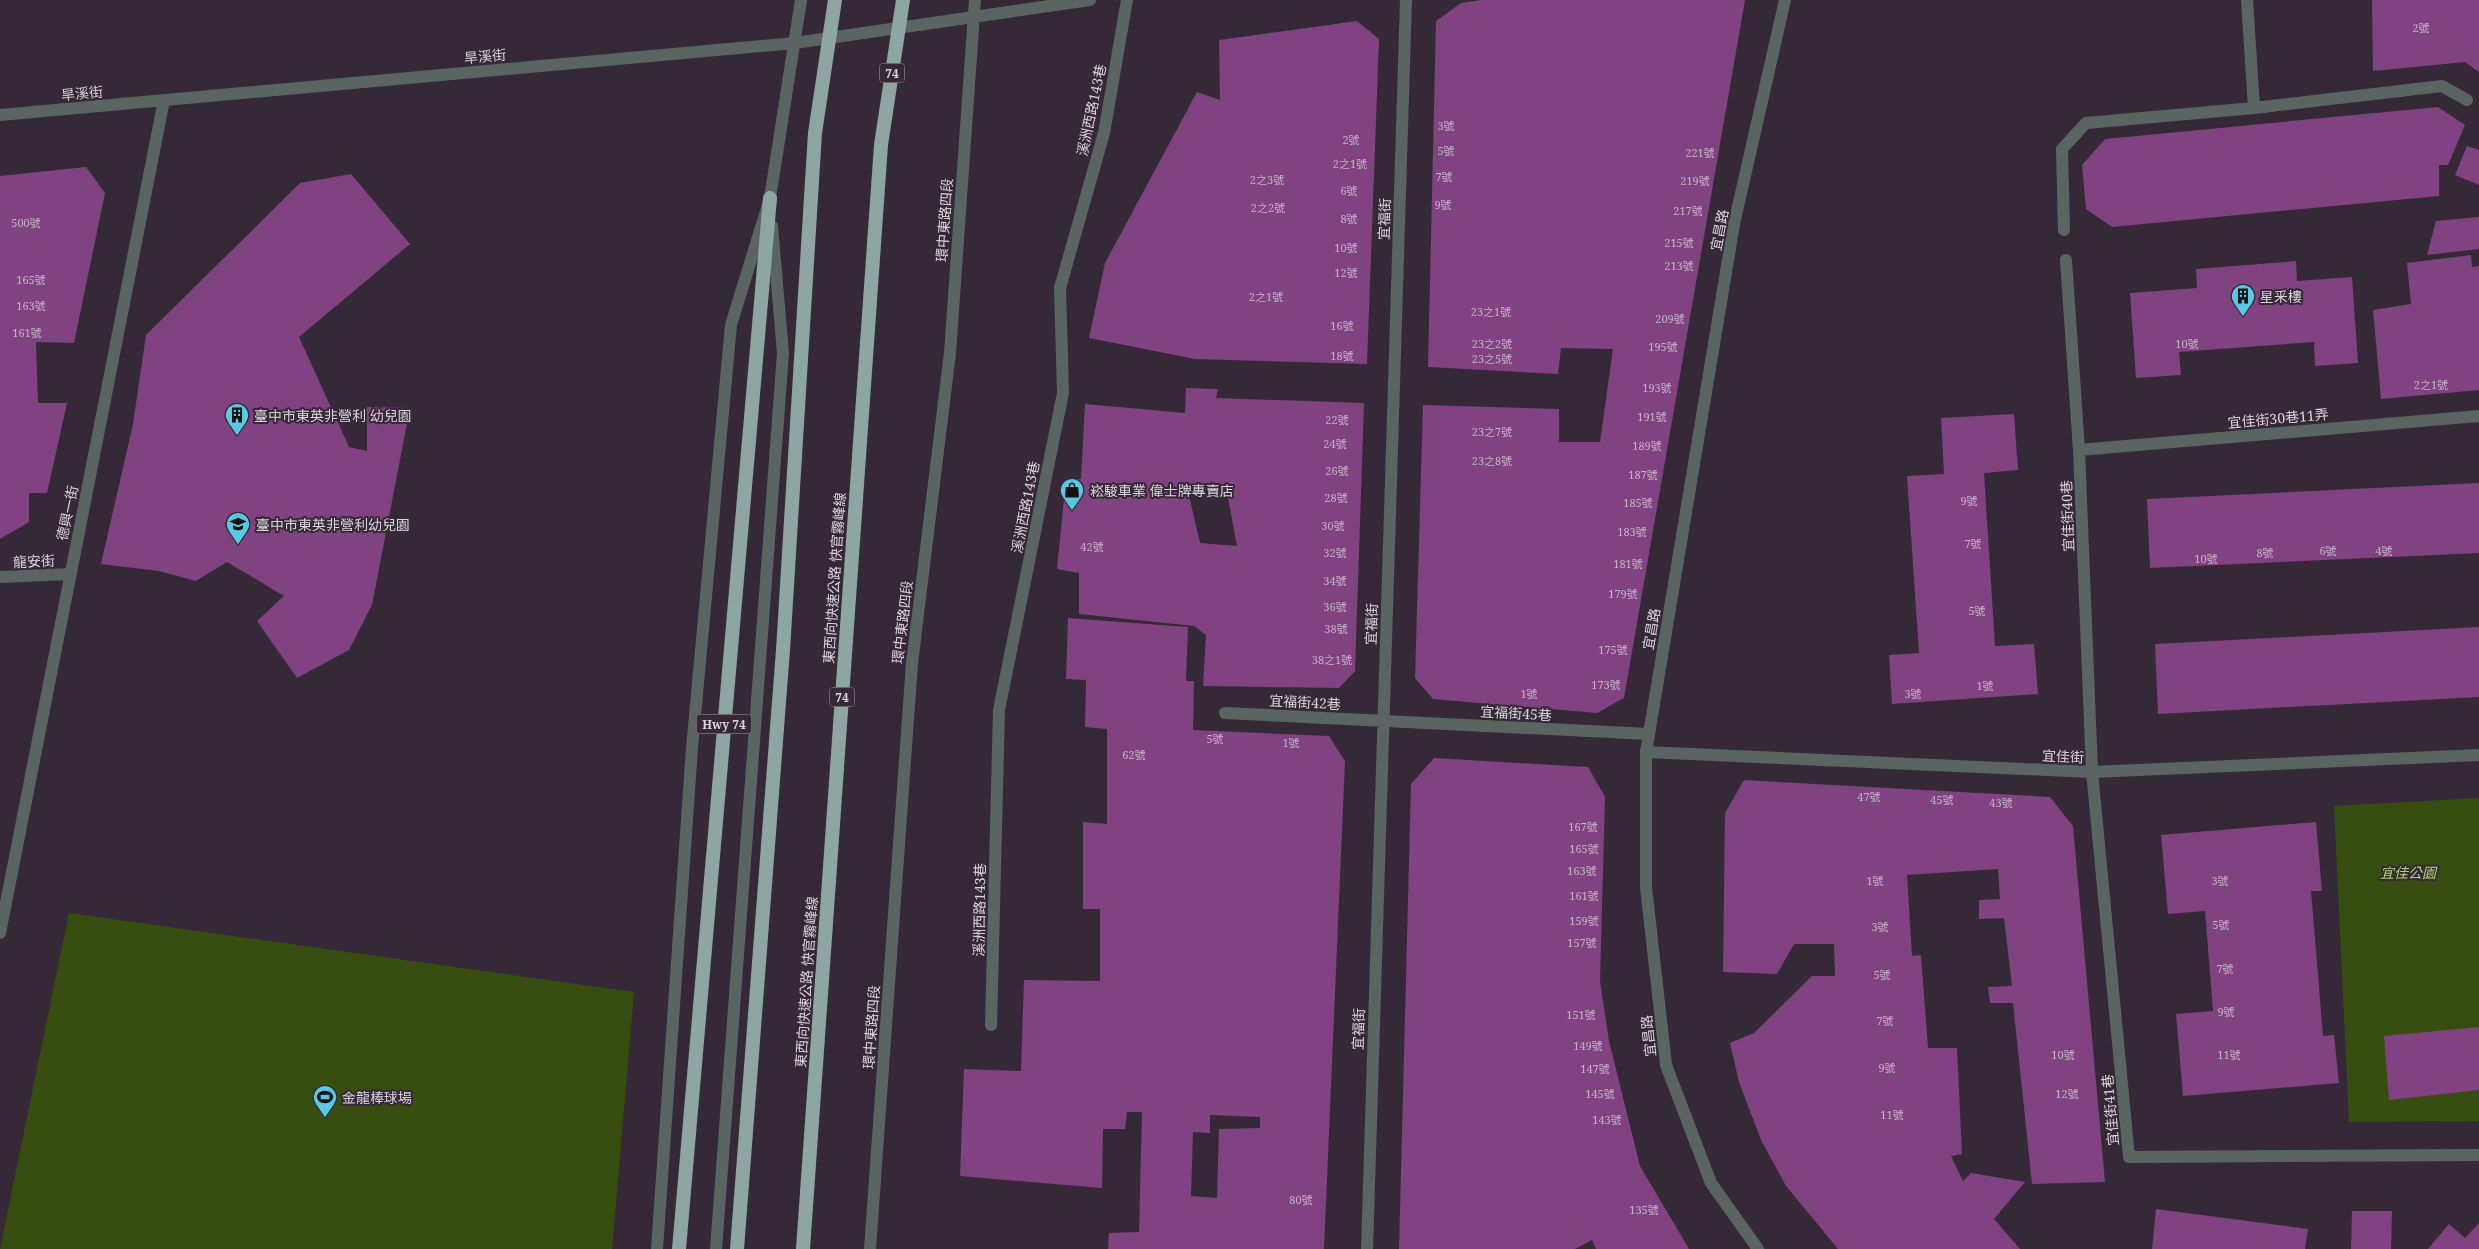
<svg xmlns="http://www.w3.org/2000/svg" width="2479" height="1249" font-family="'Noto Serif','Noto Sans TC',serif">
  <rect width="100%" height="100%" fill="#352937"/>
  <path fill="#384e10" d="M2479 798V1121L2349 1122 2334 806Z
    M69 913 634 992 612 1249H0Z"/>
  <path fill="#804280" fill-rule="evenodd" d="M1481 0H1745L1624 698 1597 713 1433 699 1415 678 1423 405 1559 409V442H1600L1613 349 1561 348 1558 374 1428 367 1436 21 1461 3Z
    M2372 0H2479V72L2465 62 2373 71Z
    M1357 21 1379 39 1367 364 1195 359 1089 338 1105 263 1197 92 1220 100 1219 40Z
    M2438 107 2465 125 2448 165H2439V196L2112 227 2086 209 2082 165 2105 139Z
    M2467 146 2479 150V185L2455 175Z
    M86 167 105 193 74 343 36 342 38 403H67L47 493H29V522L0 539V176Z
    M351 174 410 244 299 337 349 447 367 451V407L410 408 372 605 349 650 297 678 257 621 284 596 227 562 196 581 159 571 101 564 133 424 146 335 300 183Z
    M2479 217V249L2427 255 2436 221Z
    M2471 255 2472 267 2479 266V390L2381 399 2373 310 2411 304 2407 263Z
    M2296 261 2297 281 2352 277 2358 363 2315 366 2314 342 2179 352 2181 375 2136 378 2130 293 2197 288 2196 269Z
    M1186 388 1218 389 1216 398 1364 403 1355 671 1339 688 1203 686 1206 635 1194 626 1079 614V573L1057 569 1066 479H1081L1085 404 1185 413ZM1189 495 1228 498 1237 546 1200 543Z
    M2014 414 2018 470 1984 473 1995 646 2034 644 2038 694 1892 704 1889 655 1919 653 1907 476 1944 474 1941 418Z
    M2479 483V553L2150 568 2147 499Z
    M1068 618 1188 627 1186 681H1194L1193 730 1329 736 1345 761 1324 1249H1108L1109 1233 1139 1232 1142 1112H1127L1125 1129H1103L1102 1188 960 1176 964 1069 1021 1071 1024 980 1100 981V909H1083V822L1107 824V729L1085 727 1086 680 1066 679ZM1210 1115 1260 1117V1128L1219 1129 1217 1198 1191 1196 1193 1132 1210 1133Z
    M2479 627V697L2158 714 2155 644Z
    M1434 758 1588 767 1605 797 1600 981 1609 1041 1640 1166 1689 1249H1596L1592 1240 1575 1249H1399L1411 784Z
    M1744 780 2050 797 2073 826 2105 1182 2032 1184 2013 1003H1990L1988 987 2012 986 2004 918 1979 919V900L2000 899 1998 869 1907 875 1912 956 1921 955 1928 1048H1957L1962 1154 1951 1156 1963 1181 1971 1173 2025 1182 1994 1219 2020 1249H1838L1786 1186 1761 1140 1739 1082 1730 1043 1754 1033 1812 976H1835L1834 944H1794L1777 974 1723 972 1725 813Z
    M2316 822 2322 891H2311L2323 1036 2334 1035 2339 1083 2183 1096 2176 1014 2213 1011 2205 911 2168 914 2161 835Z
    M2479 1027V1090L2389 1100 2384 1036Z
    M2156 1209 2308 1229 2305 1249H2152Z
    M2352 1211H2392L2391 1249H2351Z
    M2479 1223V1249H2428L2449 1224 2465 1238Z"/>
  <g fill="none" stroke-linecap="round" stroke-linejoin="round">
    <path stroke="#5a6563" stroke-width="12" d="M2247 0 2254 108
      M2064 230 2062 149 2086 123 2254 108 2442 86 2467 100
      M2066 260 2079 450 2092 772 2129 1157 2479 1155
      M2079 450 2479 416
      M1225 713 1649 734
      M1646 752 2092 772 2479 755
      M991 1025 999 710 1063 393 1060 288 1104 133 1127 0
      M1367 1249 1406 0"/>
    <path stroke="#5a6563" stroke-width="12" d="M0 115 795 43 1090 0
      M0 577 70 574
      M0 933 164 100
      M657 1249 692 748 731 325 770 198 801 0
      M716 1249 783 353 772 226
      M870 1249 912 663 950 353 975 0"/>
    <path stroke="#5a6563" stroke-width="12" d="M1758 1249 1711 1183 1666 1065 1646 887V752L1734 224 1785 0"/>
    <path stroke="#8ea6a2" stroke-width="14" d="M679 1249 770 198
      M737 1249 783 650
      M803 1249 881 145"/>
    <path stroke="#8ea6a2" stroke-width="14" d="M881 145 903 0
      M783 650 815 133 835 0"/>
  </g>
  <defs>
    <g id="building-pin" transform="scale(1.25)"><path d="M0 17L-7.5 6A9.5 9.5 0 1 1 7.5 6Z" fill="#57c9e3" stroke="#352937"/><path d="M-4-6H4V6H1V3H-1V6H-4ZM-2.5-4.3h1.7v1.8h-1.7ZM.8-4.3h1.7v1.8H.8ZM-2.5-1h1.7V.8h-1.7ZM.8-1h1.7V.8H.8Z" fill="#111"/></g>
    <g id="shop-pin" transform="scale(1.25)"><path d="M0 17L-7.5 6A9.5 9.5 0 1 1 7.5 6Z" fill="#57c9e3" stroke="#352937"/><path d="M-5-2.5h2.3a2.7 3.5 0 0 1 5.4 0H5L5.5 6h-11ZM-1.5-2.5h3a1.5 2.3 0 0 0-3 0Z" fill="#111"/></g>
    <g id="school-pin" transform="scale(1.25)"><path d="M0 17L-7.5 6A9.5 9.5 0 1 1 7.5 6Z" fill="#57c9e3" stroke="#352937"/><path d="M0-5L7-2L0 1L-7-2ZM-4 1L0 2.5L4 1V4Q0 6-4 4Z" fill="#111"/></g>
    <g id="stadium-pin" transform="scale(1.25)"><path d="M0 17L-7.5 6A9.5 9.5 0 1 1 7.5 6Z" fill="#57c9e3" stroke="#352937"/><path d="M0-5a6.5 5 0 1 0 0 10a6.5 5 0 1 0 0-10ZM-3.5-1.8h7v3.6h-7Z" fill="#111"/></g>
  </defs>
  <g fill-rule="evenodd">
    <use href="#building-pin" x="2243" y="296"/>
    <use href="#building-pin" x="237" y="415"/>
    <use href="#shop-pin" x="1072" y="490"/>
    <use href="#school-pin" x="238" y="524"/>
    <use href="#stadium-pin" x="325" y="1097"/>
  </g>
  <g text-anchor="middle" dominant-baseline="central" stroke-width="4" stroke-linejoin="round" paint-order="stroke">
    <g font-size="11" fill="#c5b0c6">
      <text x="2421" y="27">2號</text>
      <text x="1446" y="125">3號</text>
      <text x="1351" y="139">2號</text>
      <text x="1446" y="150">5號</text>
      <text x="1700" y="152">221號</text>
      <text x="1350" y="163">2之1號</text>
      <text x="1444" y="176">7號</text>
      <text x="1267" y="179">2之3號</text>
      <text x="1695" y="180">219號</text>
      <text x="1349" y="190">6號</text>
      <text x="1443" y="204">9號</text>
      <text x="1268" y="207">2之2號</text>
      <text x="1688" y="210">217號</text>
      <text x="1349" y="218">8號</text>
      <text x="26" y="222">500號</text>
      <text x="1679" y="242">215號</text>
      <text x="1346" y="247">10號</text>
      <text x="1679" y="265">213號</text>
      <text x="1346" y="272">12號</text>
      <text x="31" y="279">165號</text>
      <text x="1266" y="296">2之1號</text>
      <text x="31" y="305">163號</text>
      <text x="1491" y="311">23之1號</text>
      <text x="1670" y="318">209號</text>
      <text x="1342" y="325">16號</text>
      <text x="27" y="332">161號</text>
      <text x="1492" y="343">23之2號</text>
      <text x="2187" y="343">10號</text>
      <text x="1663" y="346">195號</text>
      <text x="1342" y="355">18號</text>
      <text x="1492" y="358">23之5號</text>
      <text x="2431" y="384">2之1號</text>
      <text x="1657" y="387">193號</text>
      <text x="1652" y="416">191號</text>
      <text x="1337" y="419">22號</text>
      <text x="1492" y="431">23之7號</text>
      <text x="1335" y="443">24號</text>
      <text x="1647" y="445">189號</text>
      <text x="1492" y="460">23之8號</text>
      <text x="1337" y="470">26號</text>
      <text x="1643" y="474">187號</text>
      <text x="1336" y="497">28號</text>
      <text x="1969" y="500">9號</text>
      <text x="1638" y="502">185號</text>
      <text x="1333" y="525">30號</text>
      <text x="1632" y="531">183號</text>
      <text x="1973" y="543">7號</text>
      <text x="1092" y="546">42號</text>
      <text x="2328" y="550">6號</text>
      <text x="2384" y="550">4號</text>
      <text x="1335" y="552">32號</text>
      <text x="2265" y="552">8號</text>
      <text x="2206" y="558">10號</text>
      <text x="1628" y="563">181號</text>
      <text x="1335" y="580">34號</text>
      <text x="1623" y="593">179號</text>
      <text x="1335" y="606">36號</text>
      <text x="1977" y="610">5號</text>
      <text x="1336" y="628">38號</text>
      <text x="1613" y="649">175號</text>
      <text x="1332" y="659">38之1號</text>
      <text x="1606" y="684">173號</text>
      <text x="1985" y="685">1號</text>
      <text x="1529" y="693">1號</text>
      <text x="1913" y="693">3號</text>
      <text x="1215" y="738">5號</text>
      <text x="1291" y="742">1號</text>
      <text x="1134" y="754">62號</text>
      <text x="1869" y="796">47號</text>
      <text x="1942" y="799">45號</text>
      <text x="2001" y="802">43號</text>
      <text x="1583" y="826">167號</text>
      <text x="1584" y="848">165號</text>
      <text x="1582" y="870">163號</text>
      <text x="1875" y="880">1號</text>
      <text x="2220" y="880">3號</text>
      <text x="1584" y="895">161號</text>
      <text x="1584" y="920">159號</text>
      <text x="2221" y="924">5號</text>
      <text x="1880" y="926">3號</text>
      <text x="1582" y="942">157號</text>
      <text x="2225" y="968">7號</text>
      <text x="1882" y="974">5號</text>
      <text x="2226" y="1011">9號</text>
      <text x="1581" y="1014">151號</text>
      <text x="1885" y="1020">7號</text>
      <text x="1588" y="1045">149號</text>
      <text x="2063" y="1054">10號</text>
      <text x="2229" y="1054">11號</text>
      <text x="1887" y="1067">9號</text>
      <text x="1595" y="1068">147號</text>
      <text x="1600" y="1093">145號</text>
      <text x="2067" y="1093">12號</text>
      <text x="1892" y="1114">11號</text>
      <text x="1607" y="1119">143號</text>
      <text x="1301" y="1199">80號</text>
      <text x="1644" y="1209">135號</text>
    </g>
    <g fill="#352937" stroke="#aaa1ab" stroke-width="1">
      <rect x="879.5" y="63.5" width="25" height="19" rx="4"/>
      <rect x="829.5" y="687.5" width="25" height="19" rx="4"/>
      <rect x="696.5" y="714.5" width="55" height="19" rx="4"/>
    </g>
    <g font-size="12" font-weight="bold" fill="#dcd4dd">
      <text x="892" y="73">74</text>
      <text x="842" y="697">74</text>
      <text x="724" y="724">Hwy 74</text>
    </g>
    <g font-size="14" fill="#dcd4dd" stroke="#352937">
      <text transform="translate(485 56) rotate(-5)">旱溪街</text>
      <text transform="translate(82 93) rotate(-5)">旱溪街</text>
      <text transform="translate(1091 110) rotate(-78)">溪洲西路143巷</text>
      <text transform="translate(1384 219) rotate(-88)">宜福街</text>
      <text transform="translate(944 220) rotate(-86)">環中東路四段</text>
      <text transform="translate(1719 230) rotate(-79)">宜昌路</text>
      <text transform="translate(2278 418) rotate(-5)">宜佳街30巷11弄</text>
      <text transform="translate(1025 507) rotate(-79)">溪洲西路143巷</text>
      <text transform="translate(67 513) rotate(-78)">德興一街</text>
      <text transform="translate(2067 516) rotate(-92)">宜佳街40巷</text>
      <text transform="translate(34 561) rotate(-3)">龍安街</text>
      <text transform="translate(834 578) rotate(-86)">東西向快速公路 快官霧峰線</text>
      <text transform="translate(902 622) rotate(-83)">環中東路四段</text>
      <text transform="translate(1371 624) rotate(-88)">宜福街</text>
      <text transform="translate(1651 629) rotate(-80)">宜昌路</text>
      <text transform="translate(1305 702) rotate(3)">宜福街42巷</text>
      <text transform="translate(1516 713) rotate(3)">宜福街45巷</text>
      <text transform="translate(2063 756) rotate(3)">宜佳街</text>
      <text transform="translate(979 910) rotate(-89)">溪洲西路143巷</text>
      <text transform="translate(806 982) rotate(-86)">東西向快速公路 快官霧峰線</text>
      <text transform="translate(871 1027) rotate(-86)">環中東路四段</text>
      <text transform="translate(1358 1029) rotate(-88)">宜福街</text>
      <text transform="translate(1648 1036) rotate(-96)">宜昌路</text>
      <text transform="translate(2110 1110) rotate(-95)">宜佳街41巷</text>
    </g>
    <g font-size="14" fill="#dcd4dd" stroke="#352937" text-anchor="start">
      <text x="2260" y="296">星釆樓</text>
      <text x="254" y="415">臺中市東英非營利 幼兒園</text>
      <text x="1090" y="490">崧駿車業 偉士牌專賣店</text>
      <text x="256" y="524">臺中市東英非營利幼兒園</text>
      <text x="342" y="1097">金龍棒球場</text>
    </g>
    <g font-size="14" font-style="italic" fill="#adda69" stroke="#352937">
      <text x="2408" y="872">宜佳公園</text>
    </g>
  </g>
</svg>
